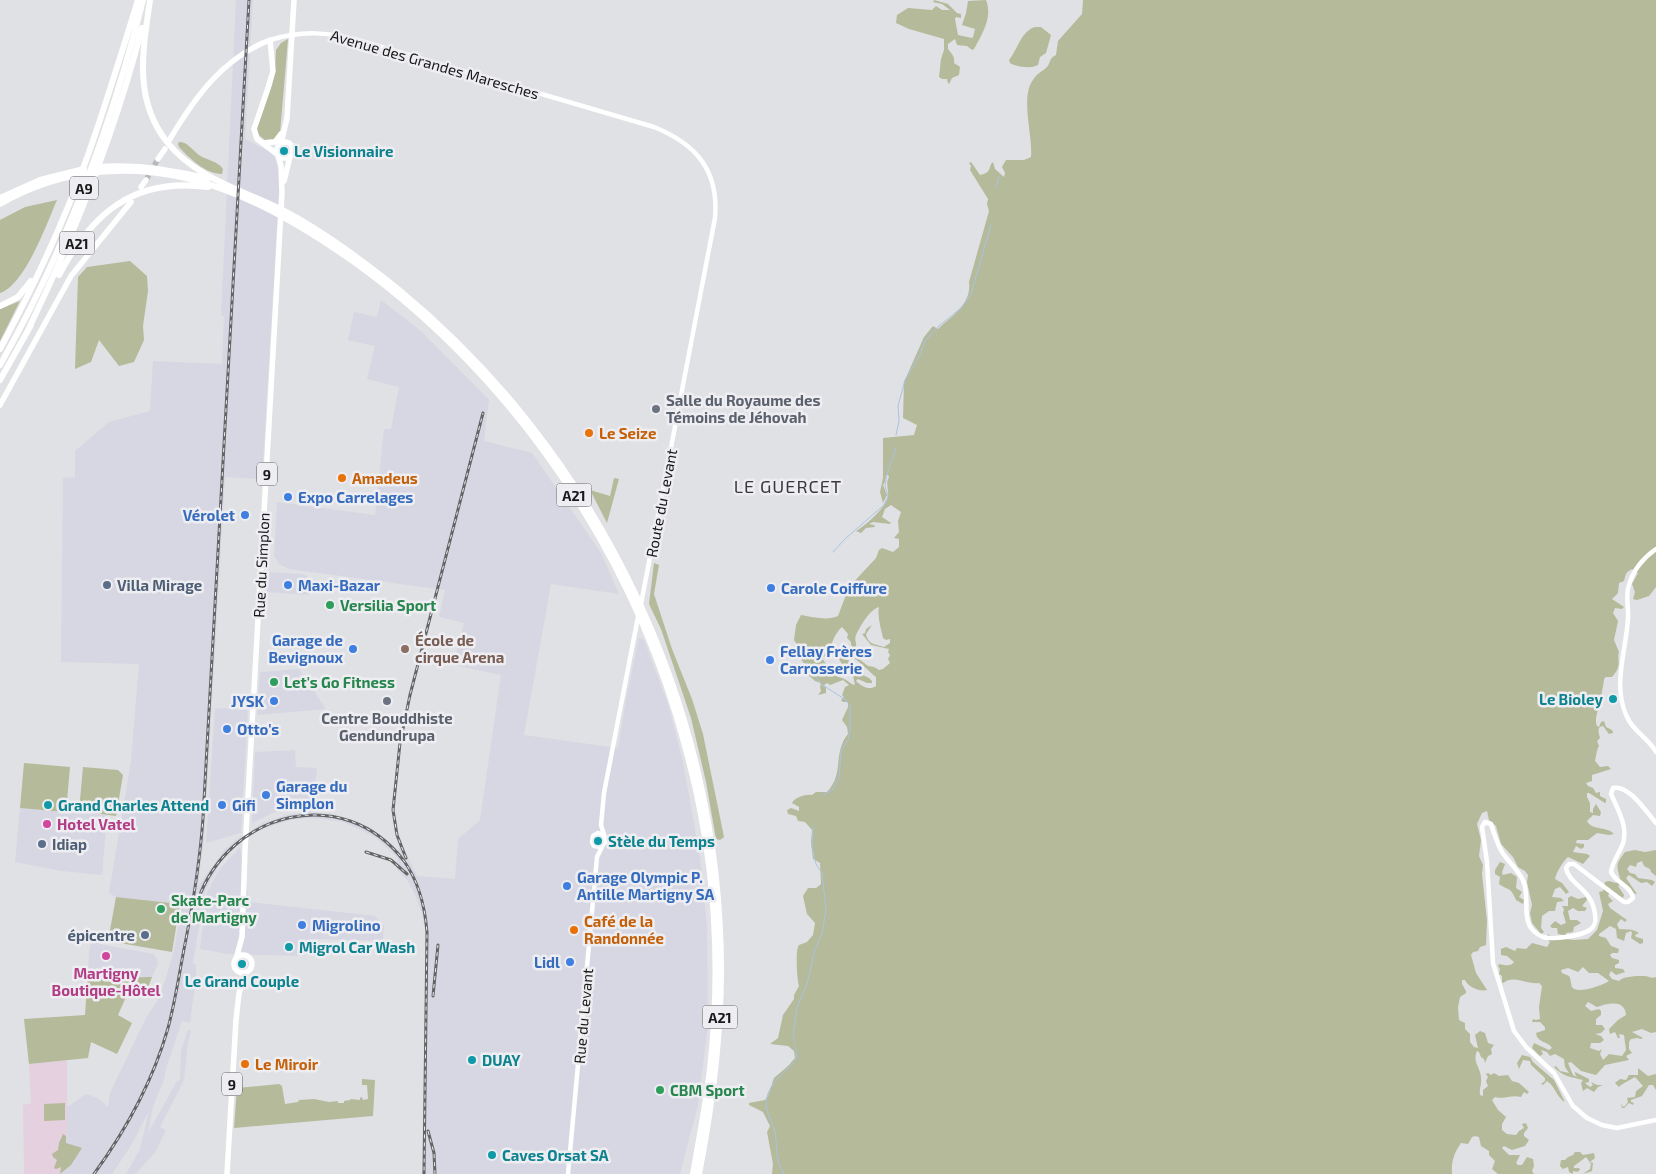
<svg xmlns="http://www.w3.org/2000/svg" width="1656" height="1174" font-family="'Exo 2',sans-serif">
  <rect width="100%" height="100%" fill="#e0e1e4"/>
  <path fill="#d6d7e2" d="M236 0H253L245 139 270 152 275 158 280 176 262 479 225 477 204 839 198 886 225 849 241 836V842L226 856 219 865 205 891 193 963 196 965V977L190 1023 182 1021 166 1069 164 1080 153 1106 148 1133 177 1081 180 1080 181 1051 188 1030 191 1031 188 1042 184 1080 160 1127 166 1130 156 1151 136 1174H126L140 1149 149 1111 132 1144 112 1174H61L67 1130V1107L86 1094 98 1098 108 1107 110 1093 146 1018 158 1000 166 978 174 950 182 904 116 897 109 893 131 761 139 664 61 662 63 478 75 477V451L109 422 150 411 153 361 222 364 224 316H221Z
    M381 300 421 331 489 400 484 441 532 453 601 553 619 594 551 584 524 735 618 748 626 699 639 638 644 640 668 704 683 762 700 857 707 926 708 1025 698 1105 680 1174H422L426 933 421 911 414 892 407 880 397 869 398 858 376 838 361 830 343 822 324 819 308 818 291 820 264 828 253 833V829L262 823 286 815 308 812 323 813 341 816 371 828 398 851 400 841 417 876 455 879 458 839 480 820 501 675 453 665 464 623 439 617 445 590 289 569 279 564 274 556 277 502 375 515 384 429H391L399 387 367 379 375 346 348 340 354 312 377 317Z
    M267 572 303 574 307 576 310 581 309 595 266 592Z
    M299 669 326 709 257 715 260 672Z
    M215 708 248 710 241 833 206 843Z
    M295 750 296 767 317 768 313 806 275 812 252 823 255 752Z
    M20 808 107 815 102 875 62 871 15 862Z
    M240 847 249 902 375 916 384 926 383 941 315 939 303 956 228 954 200 949 207 892 219 870Z
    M96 937 98 943 104 945 154 954 157 959 158 964 152 977H95L88 970V967L90 946Z"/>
  <path fill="#e5d0df" d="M67 1060V1130L60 1174H24L23 1105 31 1103 29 1064Z"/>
  <path fill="#b5ba9a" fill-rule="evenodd" d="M934 0 948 4 957 13 961 14V18L956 17 955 19 958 35 972 38 973 37 975 29 962 25 966 13 968 1 986 0C993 17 982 34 974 49L972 50 967 46 957 45 955 39 948 44V49C952 54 955 57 954 63L960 67 959 75 952 78 949 84 948 83 947 79H942L939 77 941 59 944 50V39L909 29 896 23 897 15 908 8 932 10 936 6 942 10H950L942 4 933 2Z
    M1083 0H1656V587L1649 596 1637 600 1633 599 1635 592 1632 584 1638 573 1632 569C1625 573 1626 574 1624 581L1619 583 1618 593 1612 599 1624 607 1622 609 1615 608 1613 613 1618 621 1614 640 1619 652C1617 657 1620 662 1618 667 1617 672 1614 674 1612 677H1606L1604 679C1604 685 1600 696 1602 701 1598 708 1594 720 1597 726L1599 727 1601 722 1604 721 1606 727 1612 730 1613 733 1609 734 1603 726C1596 727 1599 733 1600 738L1597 741 1599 746C1597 748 1596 757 1595 761L1600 767 1608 766 1611 769 1592 775V781L1586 783 1588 786 1593 788 1596 793 1600 792V796L1606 799V802L1605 803 1589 793H1587V797L1590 803V812L1593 813V809L1596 804 1601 812 1600 816 1593 815 1587 821C1592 831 1607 826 1614 834L1609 835 1597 833 1588 840H1577L1576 843 1584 844V847L1581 849 1576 846 1573 852 1587 854 1590 856 1583 864 1568 857C1563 861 1556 873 1555 879L1562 883 1569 892 1566 894 1560 887 1555 889 1552 897 1561 898 1564 901 1557 902 1555 911H1549L1542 916 1541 928 1544 932 1541 934 1532 923 1530 913 1532 905 1527 882 1528 875 1525 871 1518 867 1513 857 1501 844 1496 826 1489 820 1487 811 1482 813 1477 824 1481 840 1479 856 1483 865 1482 874 1487 921 1486 945 1480 947 1478 951 1473 952 1471 955 1476 973 1487 990C1480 992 1468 987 1465 980H1462V984L1466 991V993L1460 997 1458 1007 1459 1020 1465 1023V1029L1470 1034V1042L1474 1047 1478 1048 1475 1035 1480 1031 1485 1033 1488 1043 1494 1045 1491 1049 1492 1054 1488 1056 1485 1063 1484 1059 1481 1057 1479 1052 1477 1051C1472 1062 1481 1068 1481 1078 1482 1084 1479 1089 1480 1095L1483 1096V1090L1488 1086 1486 1081 1488 1077 1486 1074 1488 1073 1491 1075 1494 1073 1499 1076 1508 1075 1512 1081 1519 1083 1529 1092 1527 1094 1524 1092 1521 1097C1511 1094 1504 1100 1495 1097L1492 1100 1498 1110 1506 1117 1502 1124V1130L1507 1134 1516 1135 1519 1131 1524 1128 1522 1124 1526 1123 1528 1128 1524 1133V1136L1529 1140 1525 1146 1512 1150 1504 1146 1502 1148 1509 1155H1520L1516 1163 1518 1165H1522L1527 1157 1533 1159 1534 1166 1532 1171 1534 1174H1498L1492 1169 1495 1161 1489 1155V1151L1481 1146 1479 1137 1475 1136 1472 1137 1468 1144 1461 1143C1454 1153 1451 1162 1452 1174H772L773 1164 767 1132 770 1126 763 1112 749 1105V1103L765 1100 768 1096 774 1078 788 1066 795 1058 794 1051 788 1046 770 1044 778 1038 783 1015 794 999V995L799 986C797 980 795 950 799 945L807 942 813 935 815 923 807 914 803 896 808 888H816L821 884 820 863 813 859 811 842 812 830 805 822 798 821 796 816 788 814 787 810 791 808 799 811V807L792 803C795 797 806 794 812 795L816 792H827C845 773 832 754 848 734L847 727 842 720 848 707V702H843L841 700 844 697 842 695 845 687 849 685 843 680 830 685 827 683 824 685 826 688V693L818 695 821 691 820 687 821 683 815 681 806 673C807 665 802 662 799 655 796 649 798 645 794 640L796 625 801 615C812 617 828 621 838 616L849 587 876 558 879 550 882 548 893 552 899 547V539L894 538 899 532 898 521 901 512 891 505 885 509 882 517 891 523 890 524 873 522 869 524 874 525 875 527 866 528 861 533 856 531C865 526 887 507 888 496 889 489 885 484 889 477L888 475H886L885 482 883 485 887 495 883 503 880 492 883 478V438L914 435 917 425 903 418 904 382 924 337 933 326 938 329C952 316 972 304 969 282L989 211 987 204 988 199 970 170 971 166 969 163 971 162 980 175C988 173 989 171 991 164L993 162 995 169 1004 177 1005 173 1002 167 1006 160H1024L1031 157C1033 136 1020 97 1033 80 1036 74 1043 71 1047 67 1051 62 1049 58 1056 55L1058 41 1082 14ZM879 607C877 617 881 628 883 638L886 640 890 639V643L884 647C876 644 868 645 866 634L872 625 866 629 865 633 862 634 871 645 889 649 888 652 890 655 888 659 890 663 883 669 879 670 874 667 868 666 854 655 850 656C858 659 868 671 876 677V686C869 691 861 686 856 681L858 679 867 683H872V681L869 678 859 673C857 663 844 656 835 658L839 659 842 664H836L835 666 845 668 852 671 855 685C850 684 849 681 844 679 836 675 828 676 825 666L826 664 822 658 829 654C831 645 834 634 842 627L848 634 847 638 851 642V645L854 648 856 647C857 643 854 640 856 635 860 627 869 610 879 607Z
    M1035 27H1041L1051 35 1046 53 1040 57 1038 65C1030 69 1017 67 1010 63L1009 60C1018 49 1021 31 1035 27Z
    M288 39 280 133 275 139 265 140 259 135 257 128 272 85 275 72 276 50 281 43Z
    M179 142C188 142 192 150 199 155 206 160 218 161 223 169L222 174C206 174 190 159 179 147L178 144Z
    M57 200C47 223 25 285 0 293V220L25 207Z
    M130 261 147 276 148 291 143 326 144 340 134 362 119 366 99 340 91 362 75 369 78 277 87 267Z
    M20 301 0 341V309Z
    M614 478 619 479 607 523 590 490 610 496Z
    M654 563 659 565 654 594 672 649 692 699 703 734 724 837 720 840 716 839 706 782 691 718 661 629 649 604Z
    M24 763 70 767 66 812 20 808Z
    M83 767 118 770 123 775 116 816 79 811Z
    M1635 850 1645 852 1656 850V876L1651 872 1650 869 1644 866 1642 861 1637 863 1636 867 1630 865 1627 869 1630 873 1635 874 1638 878 1652 880 1655 882 1652 886 1647 882 1641 883 1629 875 1626 878 1637 894 1632 893 1623 883 1618 886 1624 895 1623 898 1610 891 1608 896 1613 901 1608 904 1610 908 1627 920 1625 922 1621 919 1617 924 1619 929C1626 930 1632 928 1639 933L1635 935 1636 937 1643 939V943L1640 944 1631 938 1632 933 1631 931 1626 933 1624 941 1617 938 1616 929 1610 926 1599 934V936L1606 938 1611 946 1619 949 1618 953H1612L1610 955 1612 958 1619 960V963L1615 965V968L1623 969 1625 972 1616 975 1611 971 1609 975 1612 979 1619 981C1624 976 1636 976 1644 976 1649 976 1651 979 1656 977V1032L1651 1033 1642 1029 1632 1032 1643 1038 1641 1039 1637 1038 1631 1039 1629 1042V1049L1632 1053 1626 1056 1629 1060 1605 1065 1596 1075 1581 1071 1571 1062 1568 1063 1573 1075 1577 1077 1575 1074V1072L1589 1079V1082L1585 1083 1590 1087 1593 1085 1591 1082 1597 1085H1603L1598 1087 1594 1092 1587 1088 1583 1091 1581 1083 1583 1080C1572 1077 1563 1077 1554 1067L1556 1066 1560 1071 1569 1073 1565 1067 1564 1059 1555 1054 1550 1056 1547 1052 1541 1050 1543 1054 1540 1056 1532 1048 1534 1043 1549 1050 1552 1048C1548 1041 1537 1043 1536 1033L1545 1030V1027L1540 1022H1532L1533 1019 1536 1020 1540 1019 1539 1007 1542 986 1539 983C1526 985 1514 974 1503 983L1502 982V976L1499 974 1500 969 1498 966 1499 964C1504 965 1511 967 1514 962L1507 956 1501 955V949L1506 947 1515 951 1517 948 1526 949 1532 943 1547 947 1550 942 1546 939 1548 934 1555 940 1565 939 1563 935 1558 934 1557 928H1552L1550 926 1555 921 1561 925 1566 923 1563 913 1564 909 1562 906H1568V898L1571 896 1578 899 1586 897 1587 900 1582 906 1587 908 1585 911H1578L1573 908 1568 911 1570 920H1577L1581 923 1574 927 1573 932 1566 933V939L1574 940 1588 939 1597 930 1603 911 1599 892 1603 891 1605 882 1609 881 1616 883 1620 878C1616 865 1616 864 1625 852ZM1583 967 1589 973H1598L1609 981C1603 985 1577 995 1572 987 1571 985 1571 979 1569 976L1562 973 1561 970 1568 968 1578 972ZM1588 1002 1597 1007C1608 1003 1625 999 1626 1015L1618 1020 1609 1029 1610 1034 1615 1032 1618 1038H1620L1619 1034 1624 1035 1626 1050 1622 1056 1609 1054 1603 1060 1600 1054 1602 1049 1599 1051 1590 1048 1591 1043H1600L1604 1040 1601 1036 1595 1034 1601 1033 1605 1029 1602 1025H1596V1019L1601 1015V1011L1599 1009 1591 1011 1585 1006Z
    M1500 862 1505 864 1502 872 1503 875 1511 873 1517 877 1516 888 1522 892 1519 897 1524 900 1523 904 1516 900C1510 886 1509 891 1499 884L1500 877 1495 874V870Z
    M116 897 180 904 172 952 108 941Z
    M88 970 95 977 102 978 152 977 147 990 130 988 118 1015 132 1023 117 1054 91 1042 88 1058 29 1064 24 1019 85 1015Z
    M1522 1055 1530 1057 1533 1062 1554 1080 1565 1102C1557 1098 1555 1086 1547 1081L1543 1085 1541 1084 1545 1081V1078L1531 1065 1530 1061 1523 1060 1519 1069 1517 1063Z
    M1638 1068 1648 1076 1656 1074V1090L1653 1085H1649L1642 1096 1631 1100V1102L1634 1103 1633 1105 1629 1103 1624 1108H1622L1621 1103 1623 1107 1625 1106 1628 1102 1627 1098 1635 1097 1636 1091 1643 1086 1635 1077C1629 1081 1624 1082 1619 1087L1615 1083 1620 1079 1626 1080 1629 1075H1638Z
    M362 1079 375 1080 373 1116 234 1128 237 1088 279 1084 282 1086 285 1104 298 1102 299 1100 314 1099 329 1102 338 1101V1103H344V1101L350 1100 351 1099 360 1100V1098L362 1097 363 1100 368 1099 367 1085H362Z
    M65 1103V1120L44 1121V1104Z
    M63 1134 66 1136V1143L82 1148 71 1165 60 1174 61 1167 56 1169 54 1168 57 1160 53 1157 52 1154 58 1150 59 1143Z
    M1575 1152H1580L1583 1155 1594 1153 1595 1158 1590 1162 1593 1163 1592 1171 1583 1174 1590 1169 1591 1164 1586 1157 1574 1166V1168H1579L1580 1170 1577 1172 1573 1171V1174L1569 1172 1568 1167 1563 1169 1560 1166 1561 1160H1565L1568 1157 1573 1155Z"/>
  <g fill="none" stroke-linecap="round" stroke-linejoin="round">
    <path stroke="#aac3e2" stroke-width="1" d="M996 188 999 177
      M896 435 899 421 898 406 905 380 920 355 925 341 939 326 961 308 971 294 991 225
      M833 552 845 539 884 505 888 496 885 486 887 474 896 447
      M806 661 821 684 846 700 850 706V730L848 740 841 751 839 778 832 790 823 795
      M795 1042 793 1036 797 1007 807 984 815 949 822 934 826 910 822 873 816 864 812 847 813 826
      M784 1174C774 1157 778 1150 775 1132 774 1124 768 1118 767 1110 762 1086 785 1074 797 1058L795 1045"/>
    <path stroke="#b8b9bc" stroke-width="5.5" stroke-dasharray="5.5 3" stroke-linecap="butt" d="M146 180 158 159"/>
    <path stroke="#fff" stroke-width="4.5" d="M270 40C302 30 330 32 361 41L654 127C696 144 719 170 715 218L641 604
      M1656 549C1644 557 1633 570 1629 585 1625 595 1629 608 1628 619 1626 651 1612 686 1627 717 1633 731 1649 739 1656 752
      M1656 823C1647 813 1629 784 1613 788L1611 794C1619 812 1631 831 1620 850 1616 858 1612 864 1611 872 1616 883 1631 886 1633 898L1628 902H1624L1574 864H1569L1566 868C1569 885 1593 889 1595 915 1596 920 1595 926 1591 929 1583 936 1552 940 1543 937 1538 935 1534 932 1531 928 1523 917 1529 897 1524 883 1520 871 1509 863 1502 852 1497 843 1494 834 1491 824L1485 822 1482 827 1487 862 1493 963 1514 1031 1526 1047 1554 1073 1573 1106 1587 1118 1602 1125 1617 1128 1656 1120
      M603 835 598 833 593 836 592 842 594 846 601 847 606 841 601 825 604 793 638 617
      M568 1174 597 857 602 847"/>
    <path stroke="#fff" stroke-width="5.5" d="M170 139C195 97 223 58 270 40L273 71 268 88 254 129 257 139 277 154
      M277 150a8 8 0 1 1 16 0a8 8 0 1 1-16 0Z
      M262 143 275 142 281 134
      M281 143 287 118 294 0
      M158 159 165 149
      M284 181 290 157
      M141 187 146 180
      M0 405 71 276 131 202
      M234 964a9 9 0 1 1 18 0a9 9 0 1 1-18 0Z
      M236 959 242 937 245 850 282 193 281 166 278 155
      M227 1174 236 1020 239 993 246 973"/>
    <path stroke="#fff" stroke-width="6" d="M150 0C143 50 133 99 167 142 197 180 247 191 288 213 327 234 363 261 398 289 600 455 721 709 721 970 721 1039 712 1107 699 1174
      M97 167C134 164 171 169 208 179
      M0 198 40 180 84 169
      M0 204C52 174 112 164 171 175 218 183 262 204 302 228 413 294 508 391 577 500 625 576 662 659 685 746 714 850 722 961 710 1069 706 1104 699 1139 693 1174
      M59 275C92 213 134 177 208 187
      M0 306 18 297 31 281
      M29 328C76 231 115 132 142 28
      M0 349C34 286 64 222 88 155 106 104 122 52 138 0
      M0 365C65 251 111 128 143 0
      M0 380 31 325"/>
    <g stroke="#636466" stroke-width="3">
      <path id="rail" d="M366 852 391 860 407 874
        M406 858 397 835 393 810 400 743 410 695 483 413
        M198 900C229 811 344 782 404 861 419 882 425 907 427 932L424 1174
        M433 996 438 945
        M428 1131 434 1153 435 1174
        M94 1174C126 1130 153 1081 168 1028 176 999 180 968 186 939 194 898 200 859 203 818L249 0"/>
    </g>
    <use href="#rail" stroke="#eeeef2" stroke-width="1" stroke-dasharray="4" stroke-linecap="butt"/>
  </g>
  <g fill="#0f9aa8" stroke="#eeeef2" stroke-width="2">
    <circle cx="284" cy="151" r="5"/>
    <circle cx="1613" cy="699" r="5"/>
    <circle cx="48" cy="805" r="5"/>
    <circle cx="598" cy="841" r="5"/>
    <circle cx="289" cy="947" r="5"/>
    <circle cx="242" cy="964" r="5"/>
    <circle cx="472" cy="1060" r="5"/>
    <circle cx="492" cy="1155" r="5"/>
  </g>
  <g fill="#6b7280" stroke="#eeeef2" stroke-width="2">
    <circle cx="656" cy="409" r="5"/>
    <circle cx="387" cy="701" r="5"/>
  </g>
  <g fill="#e8710a" stroke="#eeeef2" stroke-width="2">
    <circle cx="589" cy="433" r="5"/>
    <circle cx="342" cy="478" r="5"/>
    <circle cx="574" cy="930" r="5"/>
    <circle cx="245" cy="1064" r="5"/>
  </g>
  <g fill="#3f7fe0" stroke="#eeeef2" stroke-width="2">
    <circle cx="288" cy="497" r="5"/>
    <circle cx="245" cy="515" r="5"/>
    <circle cx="288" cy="585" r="5"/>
    <circle cx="771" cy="588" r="5"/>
    <circle cx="353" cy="649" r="5"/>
    <circle cx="770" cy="660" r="5"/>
    <circle cx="274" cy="701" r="5"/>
    <circle cx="227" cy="729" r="5"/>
    <circle cx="266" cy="795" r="5"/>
    <circle cx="222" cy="805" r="5"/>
    <circle cx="567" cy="886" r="5"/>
    <circle cx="302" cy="925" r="5"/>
    <circle cx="570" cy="962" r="5"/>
  </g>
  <g fill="#5c6f8a" stroke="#eeeef2" stroke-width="2">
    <circle cx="107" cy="585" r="5"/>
    <circle cx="42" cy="844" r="5"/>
    <circle cx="145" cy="935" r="5"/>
  </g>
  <g fill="#2e9e5b" stroke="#eeeef2" stroke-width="2">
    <circle cx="330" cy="605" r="5"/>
    <circle cx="274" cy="682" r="5"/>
    <circle cx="161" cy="909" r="5"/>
    <circle cx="660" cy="1090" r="5"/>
  </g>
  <circle fill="#8d6e63" stroke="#eeeef2" stroke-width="2" cx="405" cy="649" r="5"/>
  <g fill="#d1479c" stroke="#eeeef2" stroke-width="2">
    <circle cx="47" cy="824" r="5"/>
    <circle cx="106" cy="956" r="5"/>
  </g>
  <g text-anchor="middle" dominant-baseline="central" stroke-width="5" stroke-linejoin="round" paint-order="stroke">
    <g fill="#eeeef2" stroke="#59595b" stroke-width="1">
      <rect x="70" y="176.5" width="28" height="23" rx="4"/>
      <rect x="59.5" y="231.5" width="35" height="23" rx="4"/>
      <rect x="257" y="462.5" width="20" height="23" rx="4"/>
      <rect x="556.5" y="483.5" width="35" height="23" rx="4"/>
      <rect x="702.5" y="1005.5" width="35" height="23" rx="4"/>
      <rect x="222" y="1072.5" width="20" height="23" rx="4"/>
    </g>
    <g font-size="14" font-weight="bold" fill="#19191a">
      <text x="84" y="188">A9</text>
      <text x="77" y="243">A21</text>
      <text x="267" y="474">9</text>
      <text x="574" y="495">A21</text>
      <text x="720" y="1017">A21</text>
      <text x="232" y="1084">9</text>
    </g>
    <g font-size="15" fill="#19191a" stroke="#eeeef2">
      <text transform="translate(435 64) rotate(16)">Avenue des Grandes Maresches</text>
      <text transform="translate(661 503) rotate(-79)">Route du Levant</text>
      <text transform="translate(261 565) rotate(-87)">Rue du Simplon</text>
      <text transform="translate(583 1016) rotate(-85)">Rue du Levant</text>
    </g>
    <g font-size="15" font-weight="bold" fill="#0d838f" stroke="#eeeef2" text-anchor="start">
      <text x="294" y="151">Le Visionnaire</text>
      <text x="1603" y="699" text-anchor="end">Le Bioley</text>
      <text x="58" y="805">Grand Charles Attend</text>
      <text x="608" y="841">Stèle du Temps</text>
      <text x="299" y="947">Migrol Car Wash</text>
      <text x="242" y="981" text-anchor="middle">Le Grand Couple</text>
      <text x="482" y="1060">DUAY</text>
      <text x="502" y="1155">Caves Orsat SA</text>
    </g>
    <g font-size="15" font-weight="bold" fill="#5b616d" stroke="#eeeef2" text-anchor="start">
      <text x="666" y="400">Salle du Royaume des<tspan x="666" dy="17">Témoins de Jéhovah</tspan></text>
      <text x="387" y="718" text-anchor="middle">Centre Bouddhiste<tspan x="387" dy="17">Gendundrupa</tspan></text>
    </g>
    <g font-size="15" font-weight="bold" fill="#c56008" stroke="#eeeef2" text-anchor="start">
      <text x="599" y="433">Le Seize</text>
      <text x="352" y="478">Amadeus</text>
      <text x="584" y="921">Café de la<tspan x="584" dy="17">Randonnée</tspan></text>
      <text x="255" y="1064">Le Miroir</text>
    </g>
    <g font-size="15" font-weight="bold" fill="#366cbe" stroke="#eeeef2" text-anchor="start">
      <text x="298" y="497">Expo Carrelages</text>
      <text x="235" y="515" text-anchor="end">Vérolet</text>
      <text x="298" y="585">Maxi-Bazar</text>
      <text x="781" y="588">Carole Coiffure</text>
      <text x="343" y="640" text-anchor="end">Garage de<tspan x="343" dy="17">Bevignoux</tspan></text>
      <text x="780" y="651">Fellay Frères<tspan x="780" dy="17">Carrosserie</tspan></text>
      <text x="264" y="701" text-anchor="end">JYSK</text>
      <text x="237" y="729">Otto's</text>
      <text x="276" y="786">Garage du<tspan x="276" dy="17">Simplon</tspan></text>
      <text x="232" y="805">Gifi</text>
      <text x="577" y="877">Garage Olympic P.<tspan x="577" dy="17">Antille Martigny SA</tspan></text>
      <text x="312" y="925">Migrolino</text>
      <text x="560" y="962" text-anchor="end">Lidl</text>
    </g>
    <g font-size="15" font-weight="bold" fill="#4e5e75" stroke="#eeeef2" text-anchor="start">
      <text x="117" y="585">Villa Mirage</text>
      <text x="52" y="844">Idiap</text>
      <text x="135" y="935" text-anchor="end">épicentre</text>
    </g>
    <g font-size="15" font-weight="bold" fill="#27864d" stroke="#eeeef2" text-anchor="start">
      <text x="340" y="605">Versilia Sport</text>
      <text x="284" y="682">Let's Go Fitness</text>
      <text x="171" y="900">Skate-Parc<tspan x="171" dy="17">de Martigny</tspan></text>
      <text x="670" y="1090">CBM Sport</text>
    </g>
    <g font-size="15" font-weight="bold" fill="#785e54" stroke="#eeeef2" text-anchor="start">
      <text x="415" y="640">École de<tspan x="415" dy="17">cirque Arena</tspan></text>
    </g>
    <g font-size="15" font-weight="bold" fill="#b23c85" stroke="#eeeef2" text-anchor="start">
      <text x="57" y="824">Hotel Vatel</text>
      <text x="106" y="973" text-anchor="middle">Martigny<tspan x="106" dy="17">Boutique-Hôtel</tspan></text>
    </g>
    <g font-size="18" letter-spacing="1" fill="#3b3b3e" stroke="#eeeef2">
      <text x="788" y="486">LE GUERCET</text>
    </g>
  </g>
</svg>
